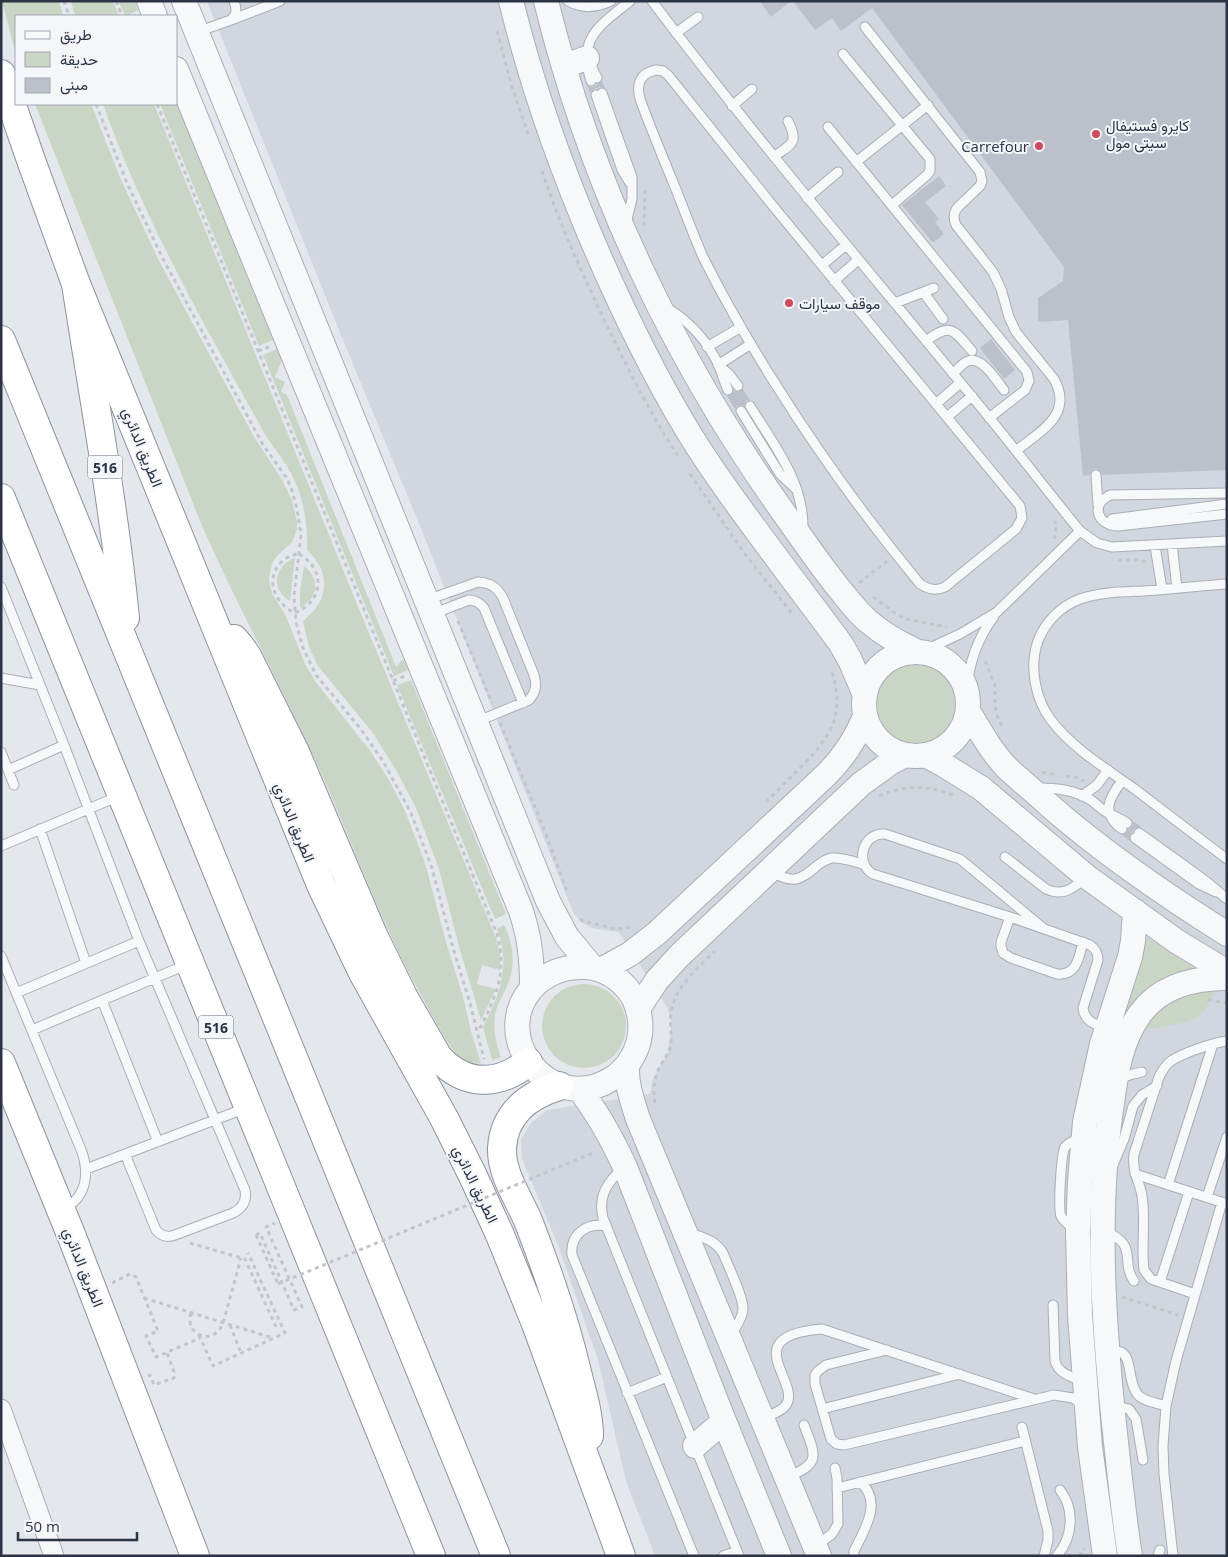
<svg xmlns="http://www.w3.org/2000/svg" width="1228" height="1557" font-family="'Open Sans',Vazirmatn,sans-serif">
  <rect width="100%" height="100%" fill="#e4e7ec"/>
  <path fill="#d2d6de" d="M207 1H1227V1556H655L626 1481 598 1360 558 1245 522 1159 521 1139 531 1123 547 1110 650 1094 652 1081 668 1052 671 1031V1019L668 1009 619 932 591 928 581 922 573 912 420 526 341 335Z"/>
  <path fill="#c9d6c5" d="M2 1H59L63 16H16V55Z
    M71 1H113L119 16H75Z
    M118 1H135L138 10 128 15H125Z
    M176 101 273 340 259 346 160 104H176Z
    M35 104H91L122 182 158 259 253 435 282 480 292 500 297 522V529L292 542 276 557 272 564 269 579 272 594 285 614 305 664 315 681 371 752 390 782 406 813 425 863 446 942 463 997 472 1035 481 1063C472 1065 464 1062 457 1055 444 1038 434 1019 424 1000 386 934 360 863 330 793 290 702 242 616 202 526Z
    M103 104H154L361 614 496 938 500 954V970L482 965 477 984 496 989 481 1020 460 950 439 869 416 808 396 770 373 733 318 666 309 647 303 621C329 601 332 573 307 550 308 522 303 493 288 468 282 457 273 447 266 436 206 328 144 220 103 104Z
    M277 349 282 360 275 377 285 382 281 392 287 395 396 667 403 659 408 670 394 676 263 355Z
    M295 558 290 601C270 589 274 566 295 558Z
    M304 566C321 579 318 598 300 608V591Z
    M875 705a42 42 0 1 1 84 0a42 42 0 1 1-84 0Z
    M411 680 506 914 495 919 397 685Z
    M504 925C514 945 516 966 507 986 503 996 497 1004 495 1015 493 1030 496 1044 501 1057L492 1060 483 1027C500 995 511 964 497 929Z
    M1148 939 1152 940 1197 971 1121 1026 1118 1008 1144 941Z
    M542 1026a42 42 0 1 1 84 0a42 42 0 1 1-84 0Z
    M1215 990C1212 996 1209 1005 1204 1011 1190 1026 1159 1026 1140 1031L1172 994Z"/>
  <path fill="#bbc0ca" d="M760 1H791L771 17Z
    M793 1H1227V470L1102 475 1101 471 1096 469 1092 470 1090 475 1083 476 1068 320 1038 322V298L1063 281 1064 267 872 8 841 31 832 18 815 30Z
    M602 81 605 88 600 87 594 89 590 93 587 86 593 87Z
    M939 176 946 186 925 202 939 219 935 222 944 234 933 243 902 205Z
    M991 339 1015 370 1004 379 980 348Z
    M743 389 750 400 746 401 744 406 738 405 735 409 727 396 731 395 734 391 739 392Z
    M1133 821 1141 827 1134 829 1130 835V841L1122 835 1126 833 1128 829 1132 827Z"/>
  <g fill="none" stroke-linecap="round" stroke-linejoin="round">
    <g stroke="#a9aeb7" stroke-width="11">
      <path id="service" d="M568 1C583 9 596 8 611 1
        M652 1C759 143 875 278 988 416 1019 454 1049 493 1080 531L1097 543 1112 547 1227 541
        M231 20 280 1
        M865 27 980 172 982 181 980 186 958 207C953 213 953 218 956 225L993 272 1001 289 1009 317 1016 332 1054 379C1074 415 1040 431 1016 451
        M197 32 231 20C237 15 237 9 234 1
        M676 33 698 17
        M843 54 930 159V171L927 175 892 205
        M590 63 597 78
        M656 70 663 71 668 75 773 206 1020 506 1022 518 1016 529 945 587C936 591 929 590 920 584 868 521 820 455 776 385 750 344 725 301 703 257 693 234 684 210 675 187 663 158 651 129 640 99 636 84 640 73 656 70Z
        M591 81C577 37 600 26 630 1
        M602 93 632 177V199L626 223
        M596 95 622 170 630 183
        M732 106 752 89
        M828 127 1027 372 1029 381 1025 390 989 418
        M774 157C792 143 799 144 788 121
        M856 162 928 105
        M807 198 838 172
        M822 265 846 245
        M834 281 858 260
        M924 293 943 319
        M895 303 934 288
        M669 309C690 322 708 342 718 364 722 373 724 382 728 390
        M926 341C951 322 954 330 972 351
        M707 347 741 327
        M718 365 751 344
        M718 365 729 374 738 386
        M953 374C957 370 962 363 968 361 982 356 996 380 1004 390
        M936 404 960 383
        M750 406C774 445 804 482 803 529
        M741 411 780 474 797 490
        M947 417 972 396
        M1096 475 1098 505
        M1227 493 1110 495C1090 505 1097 525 1118 526L1227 514
        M1112 519 1227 504
        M1172 544 1177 588
        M1155 546 1162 589
        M1227 584C1199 586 1171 589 1143 591 1122 592 1100 592 1080 599 1061 606 1045 622 1038 641 1029 666 1035 699 1051 720 1073 749 1107 769 1136 790 1166 813 1196 836 1227 859
        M1 587 64 745 139 941 245 1190C247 1200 243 1208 233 1213L175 1235C167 1238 161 1236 156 1230L125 1154
        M427 600 478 582C491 583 497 587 503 598L534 675C537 685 536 692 529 700L476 722
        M432 614 469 600C476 600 480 603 484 608L523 703
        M921 652 960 634 997 612 1080 531
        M1 678 40 685
        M967 689C969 662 978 638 994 616
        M1 752 14 785
        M8 770 64 745
        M1038 788C1057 788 1074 790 1091 800 1097 805 1103 811 1110 814 1116 817 1121 819 1127 823
        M1082 796 1097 785 1108 770
        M40 829 86 963
        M1122 829C1101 813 1108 799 1122 781
        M1139 833 1207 882 1227 899
        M1135 838 1199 884 1216 892
        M1 846 119 796
        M1005 857 1046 889C1064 897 1073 888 1087 877
        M771 872C794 883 798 882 818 865 822 862 826 859 832 858 842 857 854 862 863 864
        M1010 917 1001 942V946L1003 953 1011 958 1057 974C1077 976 1079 957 1083 942
        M1043 928 960 859 885 834C863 832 854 863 873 874L1010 917 1090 945C1096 949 1098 953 1098 960L1083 1008C1085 1022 1094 1024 1106 1028
        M1 956 82 1152C89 1174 87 1196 64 1209
        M16 993 139 941
        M102 1000 158 1142
        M32 1030 188 964
        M1118 1079 1133 1074 1142 1072
        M1113 1165 1124 1139 1133 1106 1142 1095 1157 1086
        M625 1167C607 1181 598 1196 603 1218L739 1556
        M86 1169 246 1108
        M1135 1174 1227 1204
        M1168 1185 1213 1044
        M1207 1197 1227 1137
        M606 1226C586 1222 570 1235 572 1255L694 1556
        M1075 1230C1070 1226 1064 1222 1061 1216 1058 1209 1061 1154 1065 1147 1069 1142 1076 1140 1082 1137
        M1106 1232C1139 1245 1120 1262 1134 1281
        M690 1233C704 1238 715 1240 723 1253 728 1266 744 1298 743 1310 742 1319 735 1328 731 1336
        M1160 1282 1189 1192
        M1195 1294 1151 1279 1144 1270C1141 1246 1146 1220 1142 1196 1139 1179 1132 1173 1134 1154L1159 1077C1162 1071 1165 1065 1171 1061 1183 1053 1212 1043 1227 1041
        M1053 1305 1055 1361C1059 1374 1070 1376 1082 1381
        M887 1350 826 1365 818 1371 815 1375V1384L831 1439 837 1444 844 1445 1054 1395 1073 1398 1083 1405
        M1109 1350C1113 1351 1118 1351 1121 1352 1133 1358 1127 1384 1139 1396 1146 1402 1157 1403 1166 1406
        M627 1393 667 1377
        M1113 1405 1129 1409 1136 1419 1143 1460
        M822 1409 960 1374
        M762 1418C770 1415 781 1412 786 1405 802 1382 735 1336 822 1329L1034 1399
        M1022 1427 1048 1531V1540L1044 1556
        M787 1477C821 1464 816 1456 804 1425
        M837 1488 1025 1441
        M817 1545 832 1534 838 1524 837 1478 835 1468
        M723 1556 737 1551
        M854 1556V1551C865 1529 883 1501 860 1482
        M1057 1556C1073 1537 1075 1509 1060 1490
        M1158 1556 1160 1550
        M1173 1556 1164 1474 1163 1446 1166 1406 1176 1361 1222 1202"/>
    </g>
    <g stroke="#a9aeb7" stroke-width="21">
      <path id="minor" d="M1 1409 54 1556"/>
    </g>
    <g stroke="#a9aeb7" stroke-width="26">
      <path id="tertiary" d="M149 1 155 16
        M184 1 548 901 567 937 592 967
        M511 1C536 103 573 201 617 296 644 354 673 411 709 464 751 526 797 584 841 644L850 660 865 695
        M546 1C592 189 678 367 791 523 807 546 823 569 841 591 850 602 858 613 869 622 884 635 901 644 918 652
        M564 66 587 58
        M176 69 521 911C530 938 532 960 532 988
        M864 704a52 52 0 1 1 104 0a52 52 0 1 1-104 0Z
        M968 711C980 731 991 751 1007 768 1021 781 1036 793 1050 806 1105 854 1165 895 1227 934
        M925 755 944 765 981 788 1087 877 1176 941 1227 972
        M601 970 630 954 657 933 826 775C844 757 856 739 865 716
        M638 1009 657 980 680 955 861 784 890 763 905 755
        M627 1065C623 1070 618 1075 613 1078 550 1119 483 1033 537 983 551 971 567 966 586 967 605 968 625 981 634 999 642 1017 643 1036 634 1054 632 1058 628 1063 627 1067 626 1084 633 1103 638 1119L819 1556
        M579 1089C598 1113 612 1139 625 1167L720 1411 779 1556
        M695 1446 724 1421
        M1105 1556 1090 1447 1080 1315 1078 1233 1080 1181 1085 1122 1102 1044 1130 957 1133 941 1135 911
        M1130 1556C1123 1512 1119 1468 1114 1424 1103 1318 1096 1209 1112 1103 1116 1073 1121 1040 1140 1014 1160 986 1194 978 1227 978"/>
    </g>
    <g stroke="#8b94a3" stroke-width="30">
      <path id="trunk" d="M1 74 32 163 76 284 321 885 363 973 444 1118 473 1176 500 1235 536 1324 621 1556
        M234 639 240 646 247 656 295 752 373 935 404 998 438 1057C464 1086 498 1087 528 1062
        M1 1063 72 1237 195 1556
        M559 1086C528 1095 504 1114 502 1148 501 1175 520 1200 529 1223 548 1272 565 1321 577 1372 582 1393 589 1414 589 1436"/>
    </g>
    <g stroke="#8b94a3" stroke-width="30">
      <path id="motorway" d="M76 284C93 395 114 506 125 618
        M1 340 496 1556
        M1 498 431 1556"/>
    </g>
    <path stroke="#c2c5cb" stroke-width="3" stroke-dasharray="4 4" stroke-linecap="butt" d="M64 1 69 16
      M116 1 122 16
      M497 31 512 87 529 137
      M96 104 127 183 162 257 263 445 286 477 291 487 297 509 301 535 294 596 296 622 303 648 316 675 360 728 383 761 411 813 432 868 453 948 470 1003 484 1059
      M157 104 497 934C508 973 495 999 478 1032
      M542 171C561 228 586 282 612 336 632 377 653 418 678 456
      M644 226 645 188
      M258 351 269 347
      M690 474 745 554 794 616
      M1054 539 1056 532 1055 521
      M299 554C326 569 324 602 294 613 288 609 281 604 277 597 266 578 278 556 299 554Z
      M1118 560H1140L1146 562
      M859 583 887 561
      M873 597 895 613 906 619 947 627
      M458 621 492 703
      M985 661 995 685V706L998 718 1003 728
      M393 681 405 676
      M500 723 544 829 568 894
      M1042 772 1057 775
      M1066 776 1075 777 1084 781
      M879 796C904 785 928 785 953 795
      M766 802C779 789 792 776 805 763 833 733 844 714 832 672
      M580 919 583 921 616 929 632 927
      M1208 1000 1227 1003
      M655 1103C653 1089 654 1077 661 1065 664 1059 668 1054 670 1048 673 1036 669 1025 671 1013 675 986 697 969 715 951
      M256 1235 260 1233 294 1310 302 1307 266 1227 275 1223
      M256 1235 278 1284
      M190 1243 245 1259 276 1327
      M112 1283 130 1274 136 1277 158 1331 146 1336 156 1357 200 1338
      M1122 1297 1178 1315
      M144 1298 273 1338
      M191 1313C184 1337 215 1346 223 1323L241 1258
      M230 1325 241 1353
      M199 1335 213 1366 285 1333 248 1253
      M148 1376 150 1375 154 1385 174 1378V1372L167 1353
      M1079 1556 1084 1548"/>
    <use href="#service" stroke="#f7f8fa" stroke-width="9"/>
    <use href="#minor" stroke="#f7f8fa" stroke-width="19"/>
    <use href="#tertiary" stroke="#f7f8fa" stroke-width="24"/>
    <use href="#trunk" stroke="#fff" stroke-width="28"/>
    <use href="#motorway" stroke="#fff" stroke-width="28"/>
    <path stroke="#c2c5cb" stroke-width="3" stroke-dasharray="4 4" stroke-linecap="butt" d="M278 1284 595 1152"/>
  </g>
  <g fill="#d1495b" stroke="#f4f6f9" stroke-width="2">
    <circle cx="1096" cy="134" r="5"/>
    <circle cx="1039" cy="146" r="5"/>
    <circle cx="789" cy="303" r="5"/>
  </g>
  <g text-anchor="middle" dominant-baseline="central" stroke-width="4" stroke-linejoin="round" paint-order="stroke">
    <g fill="#f4f6f9" stroke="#676e7b" stroke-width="1">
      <rect x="87.5" y="455.5" width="35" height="23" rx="4"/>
      <rect x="198.5" y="1015.5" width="35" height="23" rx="4"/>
    </g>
    <g font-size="14" font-weight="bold" fill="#2b3445">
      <text x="105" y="467">516</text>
      <text x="216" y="1027">516</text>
    </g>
    <g font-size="15" fill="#2b3445" stroke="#f4f6f9" text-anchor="start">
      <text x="1106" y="125">كايرو فستيفال<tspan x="1106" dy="17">سيتى مول</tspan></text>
      <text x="1029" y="146" text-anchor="end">Carrefour</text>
      <text x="799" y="303">موقف سيارات</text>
    </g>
    <g font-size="15" fill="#2b3445" stroke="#f4f6f9">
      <text transform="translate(143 447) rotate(68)">الطريق الدائري</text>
      <text transform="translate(295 822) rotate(68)">الطريق الدائري</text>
      <text transform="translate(476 1184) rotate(64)">الطريق الدائري</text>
      <text transform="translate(84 1267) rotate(68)">الطريق الدائري</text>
    </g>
  </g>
  <rect width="1228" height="1557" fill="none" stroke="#2b3445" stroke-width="5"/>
  <rect x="15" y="15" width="162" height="90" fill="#f4f6f9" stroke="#a4a8b1"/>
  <rect x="25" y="31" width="25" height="8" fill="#f7f8fa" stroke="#a4a8b1"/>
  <text x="60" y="40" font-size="15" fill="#2b3445">طريق</text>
  <rect x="25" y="52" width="25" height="15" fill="#c9d6c5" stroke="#a4a8b1"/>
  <text x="60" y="65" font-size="15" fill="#2b3445">حديقة</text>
  <rect x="25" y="78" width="25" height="15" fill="#bbc0ca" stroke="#a4a8b1"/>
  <text x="60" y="90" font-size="15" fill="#2b3445">مبنى</text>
  <path d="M18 1532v8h119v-8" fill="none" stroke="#2b3445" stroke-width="2.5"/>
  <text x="25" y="1532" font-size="15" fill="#2b3445" stroke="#f4f6f9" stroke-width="4" paint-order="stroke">50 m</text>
</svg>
